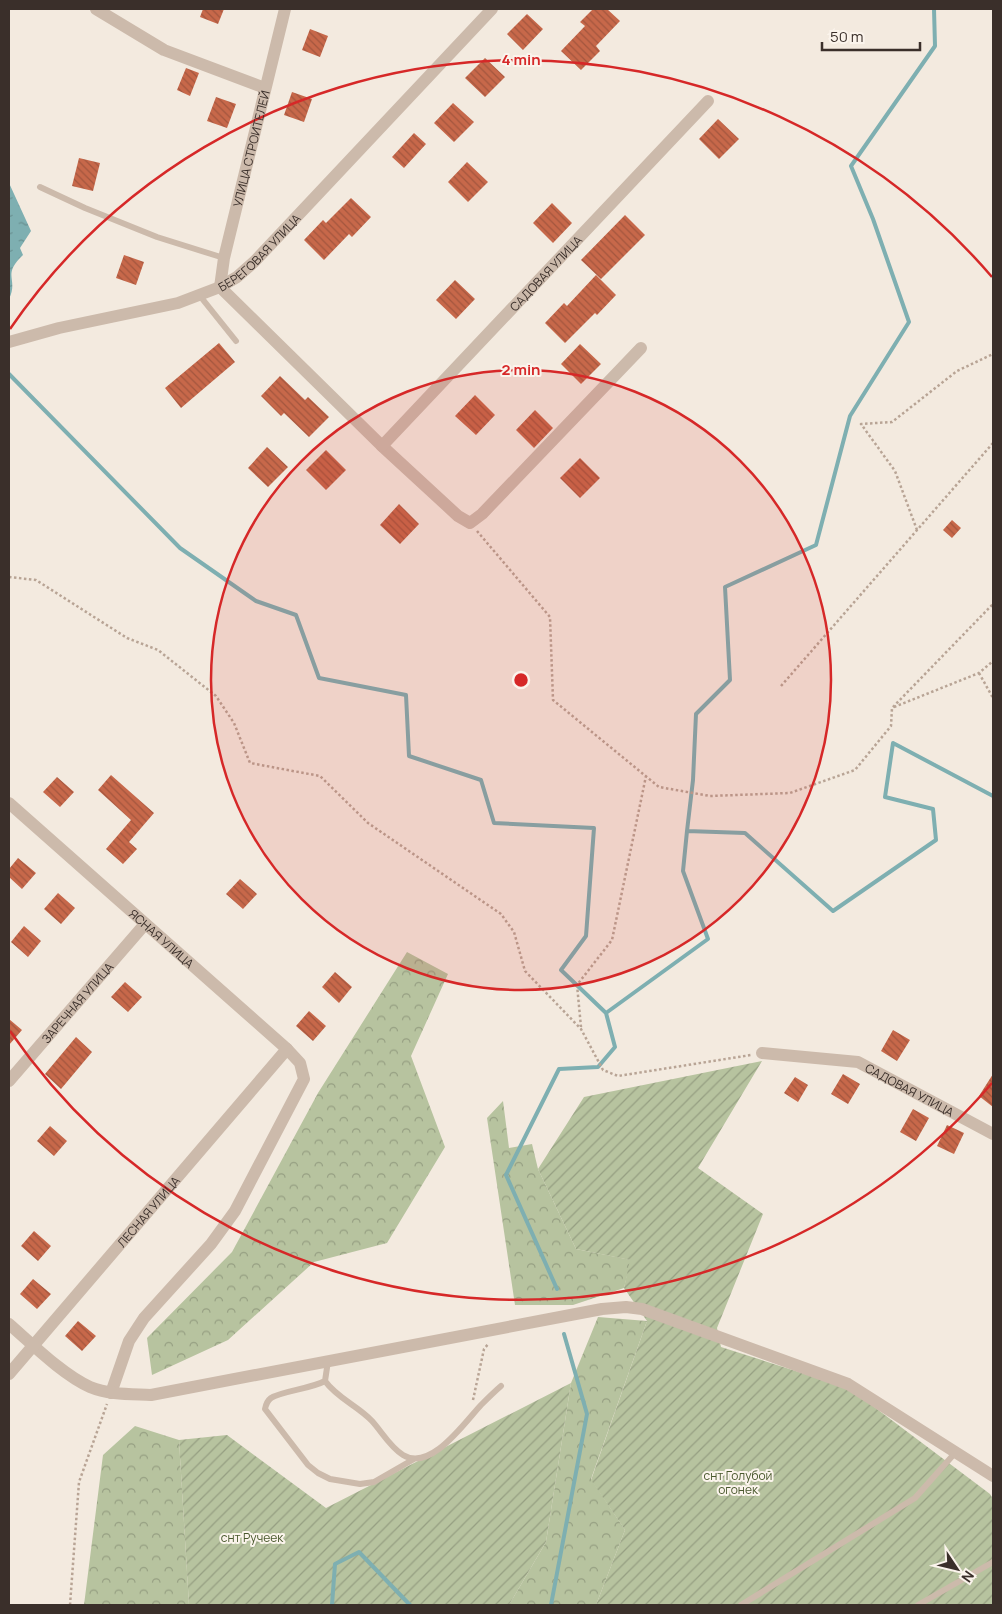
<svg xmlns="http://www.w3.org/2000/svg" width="1002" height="1614" font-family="Manrope,sans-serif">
  <defs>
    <pattern id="forest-crowns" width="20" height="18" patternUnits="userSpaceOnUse" patternTransform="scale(1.25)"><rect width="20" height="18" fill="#b7c39f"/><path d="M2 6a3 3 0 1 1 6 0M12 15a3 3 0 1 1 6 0" fill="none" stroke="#969f82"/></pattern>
    <pattern id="garden-furrows" width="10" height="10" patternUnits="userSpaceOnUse" patternTransform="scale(1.25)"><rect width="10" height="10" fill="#b7c39f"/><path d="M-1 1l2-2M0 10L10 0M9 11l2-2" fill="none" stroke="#969f82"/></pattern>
    <pattern id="water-ripples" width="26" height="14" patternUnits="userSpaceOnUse" patternTransform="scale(1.25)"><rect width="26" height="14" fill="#7eafb1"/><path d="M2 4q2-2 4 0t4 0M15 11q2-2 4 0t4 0" fill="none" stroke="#688f90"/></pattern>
    <pattern id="building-back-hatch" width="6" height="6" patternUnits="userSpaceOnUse" patternTransform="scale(1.25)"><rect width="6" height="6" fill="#c7684a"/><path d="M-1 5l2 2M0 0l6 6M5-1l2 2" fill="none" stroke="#a3563e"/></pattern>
  </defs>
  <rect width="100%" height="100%" fill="#f3eadf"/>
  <path fill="url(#forest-crowns)" d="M407 952 448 974 411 1056 445 1147 387 1243 314 1262 228 1340 152 1375 147 1338 232 1252 318 1093Z
    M503 1101 509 1148 532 1144 538 1169 576 1249 631 1260 624 1288 573 1305H515L487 1118Z
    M598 1317 647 1321 591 1479 625 1530 596 1605H509L546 1542 571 1383Z
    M135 1426 179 1440 189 1605H84L103 1455Z"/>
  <path fill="url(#garden-furrows)" d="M762 1061 698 1168 763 1214 717 1328 721 1347 849 1388 990 1494 993 1499V1605H596L625 1530 591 1480 647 1321 624 1288 630 1260 576 1249 538 1169 584 1097Z
    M571 1383 546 1542 509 1605H189L179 1440 227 1435 326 1508Z"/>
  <path fill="url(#water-ripples)" d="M9 183 31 231 20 248 23 255C1 276 19 278 9 299Z"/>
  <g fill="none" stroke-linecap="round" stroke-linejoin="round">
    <path stroke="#7eafb1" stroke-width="4" d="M9 374 180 548 256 601 296 615 319 678 406 695 409 756 481 780 494 823 594 828 586 936 561 970 606 1013
      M687 831 693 780 696 714 730 680 725 587 816 545 850 416 909 322 873 219 851 166 935 46 934 9
      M557 1289 506 1175 559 1069 598 1067 615 1047 606 1013 708 939 683 871 687 831 745 833 833 911 936 840 933 809 885 797 893 743 993 796
      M332 1605 335 1564 359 1552 410 1605
      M551 1605 587 1414 564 1334"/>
  </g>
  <path fill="url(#building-back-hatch)" d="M203 9H224L218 24 200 17Z
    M593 9H607L620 21 596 46 600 51 581 70 561 51 585 26 580 22Z
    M527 14 543 29 523 50 507 34Z
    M310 29 328 36 320 57 302 50Z
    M485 58 505 77 485 97 465 78Z
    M186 68 199 73 190 96 177 90Z
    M292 92 312 99 304 122 284 115Z
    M216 97 236 104 227 128 207 121Z
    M453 103 474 122 454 142 434 123Z
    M718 119 739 139 719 159 699 139Z
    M414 133 426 144 404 168 392 157Z
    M79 158 100 163 93 191 72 186Z
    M467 162 488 182 468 202 448 182Z
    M351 198 371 217 352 237 349 234 324 260 304 240 323 220 326 223Z
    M552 203 572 223 553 243 533 223Z
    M625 215 645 235 601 279 581 260Z
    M124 255 144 262 136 285 116 278Z
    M596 275 616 295 597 315 595 313 565 343 545 323 564 303 567 306Z
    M455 280 475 299 456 319 436 300Z
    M219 343 235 362 181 408 165 388Z
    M580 344 601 364 581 384 561 364Z
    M280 376 305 400 308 397 329 417 309 437 284 413 281 416 261 396Z
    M475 395 495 415 476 435 455 416Z
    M535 410 553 428 534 448 516 430Z
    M267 447 288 467 268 487 248 468Z
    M326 450 346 470 326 490 306 470Z
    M580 458 600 478 580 498 560 478Z
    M399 504 419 524 400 544 380 525Z
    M952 520 961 528 952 538 943 530Z
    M111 775 154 813 129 842 137 849 123 864 106 849 131 820 98 790Z
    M57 777 74 792 60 807 43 792Z
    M18 858 36 873 22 889 9 877V869Z
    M240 879 257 894 243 909 226 894Z
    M58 893 75 908 61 924 44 909Z
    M24 926 41 941 28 957 11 942Z
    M335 972 352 987 339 1003 322 987Z
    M125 982 142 997 128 1012 111 997Z
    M309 1011 326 1026 313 1041 296 1026Z
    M9 1019 22 1030 9 1045Z
    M893 1030 910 1040 897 1061 881 1051Z
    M76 1037 92 1052 61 1089 45 1074Z
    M843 1074 860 1084 848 1104 831 1094Z
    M993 1074V1107L979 1096Z
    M795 1077 808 1085 798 1102 784 1093Z
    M913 1109 929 1118 916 1141 900 1132Z
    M947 1125 964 1133 954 1154 937 1146Z
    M50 1126 67 1141 54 1156 37 1141Z
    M34 1231 51 1246 38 1261 21 1246Z
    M33 1279 51 1294 37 1309 20 1294Z
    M78 1321 96 1336 82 1351 65 1336Z"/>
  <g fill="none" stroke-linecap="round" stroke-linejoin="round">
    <path stroke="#b8a495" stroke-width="2.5" stroke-dasharray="2.5 2.5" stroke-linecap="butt" d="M917 530 895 471 861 424 892 422 957 371 993 354
      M477 531 550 617 553 700 659 787 710 796 790 793 855 770 891 726 892 708 993 604
      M9 577 36 580 127 638 158 650 216 696 234 723 250 763 320 776 368 823 501 914 514 932 525 971 581 1029 603 1070 618 1076 751 1055
      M979 673 993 698
      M781 686 993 443
      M894 707 979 673 993 661
      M581 1027 577 985 612 940 646 776
      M473 1400 484 1349 489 1343
      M70 1605 79 1482 107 1404"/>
    <path stroke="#ccbaab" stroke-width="6" d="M40 187 85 208 157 237 224 258
      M200 296 236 341
      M328 1361 325 1381C337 1398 358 1406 372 1421 382 1432 390 1447 403 1455 431 1472 465 1422 481 1405 488 1398 494 1392 501 1386
      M325 1381C310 1389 282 1391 271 1398 267 1401 266 1404 265 1409L308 1465 318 1473 330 1479 360 1484 374 1482 414 1459
      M741 1605 915 1498 955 1453
      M918 1605 993 1562"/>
    <g stroke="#ccbaab" stroke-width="12">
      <path d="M96 9 164 50 265 88"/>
      <path d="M220 287 382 446 458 516 470 523 482 514 641 348"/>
      <path id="s1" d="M220 287 224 258 285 9"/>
      <path id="s2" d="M9 342 59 328 178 303 220 287 237 277 255 261 492 9"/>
      <path id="s3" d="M382 446 708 101"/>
      <path id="s4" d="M9 803 287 1049 300 1063 304 1079 235 1211 211 1244 144 1318 129 1341 111 1393"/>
      <path id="s5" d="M762 1053 858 1062 993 1134"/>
      <path id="s6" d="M9 1081 145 924"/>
      <path d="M9 1324C32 1344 63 1375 90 1387 109 1395 131 1394 151 1395L602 1309 626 1307 642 1309 848 1384 993 1476"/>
      <path id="s7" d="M9 1374 287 1049"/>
    </g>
  </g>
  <circle cx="521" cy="680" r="310" fill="#d62828" fill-opacity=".12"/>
  <g fill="none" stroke="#d62828" stroke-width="2.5">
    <circle cx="521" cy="680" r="310"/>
    <path d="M992 1083A620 620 0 0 1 10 1031M10 329A620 620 0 0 1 992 277"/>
  </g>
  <g text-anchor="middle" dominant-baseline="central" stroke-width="4" stroke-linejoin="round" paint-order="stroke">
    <g font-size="12" fill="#3a2f2a" stroke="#fbf4ec">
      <text stroke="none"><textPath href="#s1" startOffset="142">УЛИЦА СТРОИТЕЛЕЙ</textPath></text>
      <text stroke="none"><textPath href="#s2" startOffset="271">БЕРЕГОВАЯ УЛИЦА</textPath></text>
      <text stroke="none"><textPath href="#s3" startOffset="238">САДОВАЯ УЛИЦА</textPath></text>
      <text stroke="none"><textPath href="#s4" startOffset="204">ЯСНАЯ УЛИЦА</textPath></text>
      <text stroke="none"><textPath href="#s6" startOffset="104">ЗАРЕЧНАЯ УЛИЦА</textPath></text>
      <text stroke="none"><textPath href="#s5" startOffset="155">САДОВАЯ УЛИЦА</textPath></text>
      <text stroke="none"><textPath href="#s7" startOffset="214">ЛЕСНАЯ УЛИЦА</textPath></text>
    </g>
    <g font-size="12" fill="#49582d" stroke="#fbf4ec">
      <text x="738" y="1475">снт Голубой<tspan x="738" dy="14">огонек</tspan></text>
      <text x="252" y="1537">снт Ручеек</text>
    </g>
  </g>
  <circle cx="521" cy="680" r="8" fill="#d62828" stroke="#fbf4ec" stroke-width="2.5"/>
  <g font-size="15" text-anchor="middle" font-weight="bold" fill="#d62828" stroke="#fbf4ec" stroke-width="4" stroke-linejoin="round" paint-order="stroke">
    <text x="521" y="65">4 min</text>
    <text x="521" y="375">2 min</text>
  </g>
  <rect width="1002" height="1614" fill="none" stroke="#3a2f2a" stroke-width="20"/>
  <g transform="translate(957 1569) rotate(125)" stroke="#fbf4ec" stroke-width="4" paint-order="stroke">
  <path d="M0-4L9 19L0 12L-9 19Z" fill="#3a2f2a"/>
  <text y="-8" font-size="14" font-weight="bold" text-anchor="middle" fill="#3a2f2a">N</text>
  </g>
  <path d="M822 42v8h98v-8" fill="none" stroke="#3a2f2a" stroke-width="2.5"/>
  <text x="830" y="42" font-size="15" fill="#3a2f2a" stroke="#fbf4ec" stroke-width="4" paint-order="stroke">50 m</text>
</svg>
